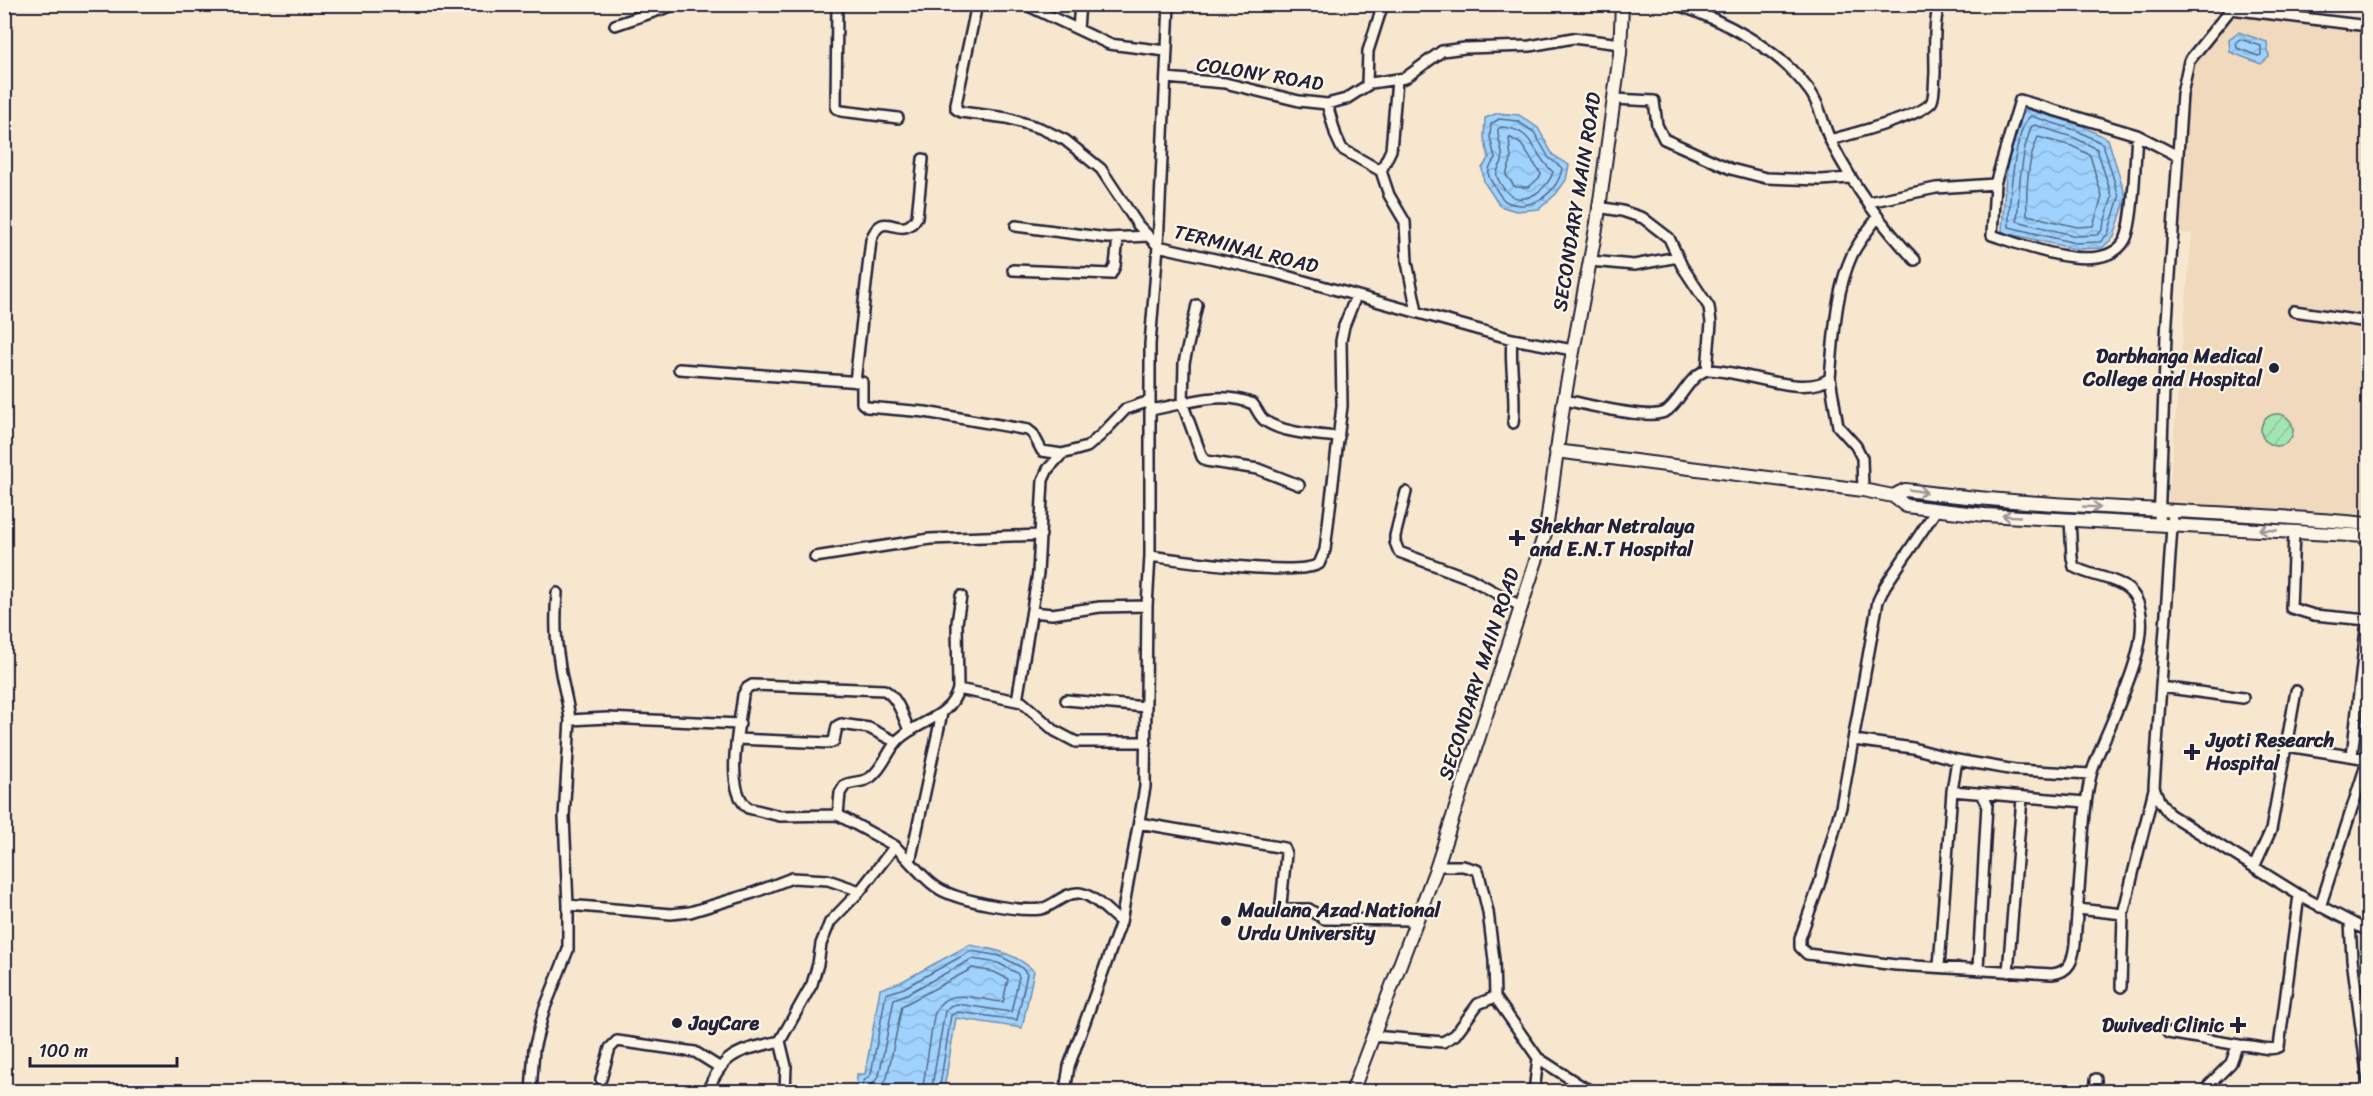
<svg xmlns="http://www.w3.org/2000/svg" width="2373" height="1096" font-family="Sriracha,sans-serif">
  <defs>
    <pattern id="garden-furrows" width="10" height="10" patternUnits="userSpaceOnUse" patternTransform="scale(1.5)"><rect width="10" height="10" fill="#a1e5b1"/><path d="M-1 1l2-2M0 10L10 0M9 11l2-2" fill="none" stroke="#8ac499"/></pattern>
    <pattern id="water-waves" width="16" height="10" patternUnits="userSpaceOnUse" patternTransform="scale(1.5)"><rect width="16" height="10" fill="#9fd3fd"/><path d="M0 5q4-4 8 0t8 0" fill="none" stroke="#89b5da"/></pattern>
  </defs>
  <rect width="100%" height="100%" fill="#f7e7cf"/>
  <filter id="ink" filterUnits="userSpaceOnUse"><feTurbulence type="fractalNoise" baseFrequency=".0167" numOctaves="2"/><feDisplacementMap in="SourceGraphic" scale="12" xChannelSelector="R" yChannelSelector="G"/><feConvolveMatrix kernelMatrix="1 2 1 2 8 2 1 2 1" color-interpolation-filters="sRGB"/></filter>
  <g filter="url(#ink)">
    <path fill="#f0d9bd" d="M2235 15 2368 31V516L2168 503 2192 234 2179 233 2189 83 2192 64Z"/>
    <path fill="url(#garden-furrows)" stroke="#628476" stroke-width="1.5" d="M2261 430a16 16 0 1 1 32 0a16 16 0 1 1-32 0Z"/>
    <path fill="url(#water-waves)" stroke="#6d8caf" stroke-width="1.5" d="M2238 32 2267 42 2269 57 2261 64 2230 52 2229 39Z
      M2026 109 2080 125 2108 139 2126 197 2114 237 2102 248 2075 249 2002 232C2005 191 2004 145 2026 109Z
      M1498 113 1519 115 1538 128 1553 155 1569 165 1566 180 1556 194 1539 209 1516 211 1500 206 1484 182 1482 168 1489 158 1484 138 1485 118Z
      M969 945C994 949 1015 953 1034 971L1022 1028 956 1018 944 1089 951 1091H856L857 1074H865L880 989 901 982Z"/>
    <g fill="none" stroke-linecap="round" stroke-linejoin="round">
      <path stroke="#546989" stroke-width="1.5" d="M2240 39 2261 46V55L2258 56 2237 48 2236 42Z
        M2031 116 2078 131 2103 144 2119 197 2108 234 2100 242 2075 243 2009 227C2008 207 2015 125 2031 116Z
        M1499 119 1517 121 1534 132 1549 158 1562 168C1559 192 1530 213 1507 202 1501 199 1498 192 1495 187 1492 182 1487 177 1489 170 1489 166 1494 162 1495 158L1490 137 1491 124Z
        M2035 125 2075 138 2097 149 2112 197 2102 230 2097 235 2076 236 2017 221 2020 179 2025 147 2031 127Z
        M1501 127C1535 129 1531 153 1553 172 1549 187 1526 207 1509 194 1505 191 1500 183 1498 179 1494 171 1500 168 1502 161 1504 151 1497 139 1498 129Z
        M1509 137 1521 144 1541 174 1539 178 1529 187H1515L1506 175 1511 160Z
        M2038 137 2072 146 2090 155 2102 197 2093 226 2077 227 2027 215C2026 191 2028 159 2038 137Z
        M862 1092 863 1082 871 1074 886 994 904 988 971 951 1000 956 1021 967 1027 974 1017 1020 958 1012 951 1015 939 1092
        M870 1092V1087L879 1076 894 999 907 994 972 959 998 963 1017 973 1019 977 1011 1012 957 1004 950 1006 945 1011 931 1092
        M879 1092 887 1078 902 1006 973 968 994 972 1008 979 1003 1002C980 1001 943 983 934 1016L922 1092"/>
      <g stroke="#22223b" stroke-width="14">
        <path id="street" d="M837 4 836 108 841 111 898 118
          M977 4 956 104V109L961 112 1007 118 1040 128 1065 140 1101 169 1138 225 1158 246 1272 272 1512 339 1573 350
          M1024 4 1109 44 1166 51
          M1675 4C1723 20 1778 48 1809 90 1821 105 1823 127 1832 144 1854 186 1882 226 1915 260
          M615 25 677 4
          M1078 29 1080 4
          M1166 78 1225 83 1299 101 1327 104 1346 99 1371 83 1405 78 1442 51 1465 48 1530 46 1573 38 1621 44
          M1367 85 1368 51 1383 4
          M1614 99 1654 101 1657 125 1664 139 1731 169 1766 178 1821 180 1850 178
          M1327 104 1336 136 1342 149 1381 171 1389 195 1405 222 1407 262 1417 312
          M2137 135 2178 156
          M1830 140C1848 135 1926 115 1932 101 1935 93 1934 82 1935 73 1935 51 1933 27 1939 4
          M1381 171 1391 150 1397 80
          M1869 202 1936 188 1995 184 2020 100 2137 135C2135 157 2134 223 2125 240 2104 278 2022 245 1992 235L1995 184
          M1598 207 1622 211 1643 218 1669 238 1682 266 1709 307 1711 323 1707 370
          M1016 226 1107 238 1149 236
          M1590 261 1634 265 1678 257
          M1013 270 1111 274 1115 266 1118 238
          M1197 305 1184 363 1183 405 1202 457 1206 461 1258 469 1299 485
          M2294 311 2368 322
          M1512 339C1509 367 1517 395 1513 423
          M679 369 862 382V403L867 407 925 412 1028 430 1033 434 1042 451 1062 454 1087 447 1101 435 1126 409 1150 401
          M1830 378 1838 426 1856 446 1862 458 1863 490
          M855 382 871 240C883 205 901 244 917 217L923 159
          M1564 400C1584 403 1654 423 1668 410 1682 398 1689 376 1707 370 1739 369 1805 399 1830 378 1834 338 1835 292 1852 255 1859 241 1869 229 1878 217
          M1150 410C1183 405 1219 389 1253 404 1257 409 1259 416 1264 420 1280 433 1318 435 1339 437
          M1406 492 1395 536V542L1399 552 1469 578 1522 607
          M1937 509 1885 586 1878 601 1841 807 1819 885 1800 938V947L1807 954 1896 965 2052 974C2070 972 2073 960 2075 944 2077 912 2080 880 2082 848 2084 824 2085 799 2091 775 2102 733 2161 638 2135 597 2123 577 2093 578 2074 567L2072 558 2070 519
          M2173 512 2154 787 2159 800 2169 814 2299 895 2368 931
          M2159 524 2166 336 2182 94 2189 61 2231 9 2368 26
          M2294 531 2291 608 2314 615 2368 620
          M1150 556C1180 560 1297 577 1319 564L1325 550 1342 406 1341 341 1344 326 1356 296
          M815 557 930 539 1041 535
          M557 593C555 616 555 637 559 660 561 680 568 700 570 720L607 718 740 724
          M1032 612 1052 614 1100 607 1147 606
          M2161 687 2243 698
          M958 689 957 623 961 596
          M1066 700 1146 707
          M1017 701 1038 573 1043 480 1048 469 1062 454
          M570 720 564 817 568 905 671 914 690 912 753 893 792 878 828 880 860 891
          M909 730C903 717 898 697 884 690L752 685 747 688 743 695C740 724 723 787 748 808L780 816 838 815 840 793 845 785C853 781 864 783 871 777 884 767 888 750 899 739 918 721 951 718 958 689L1022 702 1055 731 1076 742H1146
          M737 739 829 743 834 741 837 726 841 724 869 728 896 742
          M1854 740 1913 748 1957 760 2015 770 2091 774
          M2287 746 2362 758 2365 761V768L2320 907
          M2352 756 2367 620
          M1952 791 2085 802
          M838 815 895 846 910 862 942 713
          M1139 823 1284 848 1286 854 1281 904 1283 909H1309L1324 919 1416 920
          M910 862C919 871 928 883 941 890 962 901 1017 912 1041 909 1054 906 1065 892 1079 893 1093 894 1110 914 1121 922
          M1437 866H1463L1477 870 1479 874 1488 912 1494 960 1495 997 1538 1058 1534 1092
          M2254 867 2271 830 2296 691
          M2078 909 2123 914 2154 789
          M2350 923 2352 959 2368 1081
          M1939 966 1952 791 1957 760
          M1978 968 1987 804 1982 794
          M2008 972 2022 798
          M2121 987 2123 914
          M2168 1033 2239 1045
          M1373 1036 1443 1042 1455 1035 1478 1004 1495 997
          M780 1041 786 1066 785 1092
          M1538 1058 1583 1087 1595 1092
          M601 1079 610 1048 617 1041 695 1052 719 1067
          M531 1092 534 1049 544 1010 568 950V905
          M707 1092C724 1051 740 1051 780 1041L812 984 818 964 821 944 830 922 860 891 895 846
          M1065 1092 1069 1066 1121 922 1145 787 1147 606 1150 556V344L1158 246 1169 4
          M2096 1092V1079
          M2206 1092 2209 1085 2231 1063 2237 1046C2250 1042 2266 1053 2279 1047L2299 895"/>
      </g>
      <g stroke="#22223b" stroke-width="16">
        <path id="secondary" d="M1556 451 1863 490 1893 496 1906 506 1985 515 2368 536
          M1893 496 1905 490C2059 510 2214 509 2368 524
          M1352 1092 1437 866 1546 530 1564 400 1597 223 1620 54 1622 4"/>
      </g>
      <use href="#street" stroke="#fcf5e5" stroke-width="9"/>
      <use href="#secondary" stroke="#fcf5e5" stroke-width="12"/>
    </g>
    <defs><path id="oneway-shaft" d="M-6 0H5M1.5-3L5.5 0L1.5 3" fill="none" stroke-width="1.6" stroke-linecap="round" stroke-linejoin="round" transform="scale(1.5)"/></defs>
    <g stroke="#9a9698">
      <use href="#oneway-shaft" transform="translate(1918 491) rotate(8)"/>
      <use href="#oneway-shaft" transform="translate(2092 507) rotate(3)"/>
      <use href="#oneway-shaft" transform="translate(2011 516) rotate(-177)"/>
      <use href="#oneway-shaft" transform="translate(2268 530) rotate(-177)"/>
    </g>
  </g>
  <g fill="#22223b" stroke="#fcf5e5" stroke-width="2">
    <circle cx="2274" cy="368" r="6"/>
    <path d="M1514 529h6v6h6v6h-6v6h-6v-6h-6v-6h6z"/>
    <path d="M2189 743h6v6h6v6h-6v6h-6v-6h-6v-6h6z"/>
    <circle cx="1226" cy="921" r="6"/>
    <circle cx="677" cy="1023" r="6"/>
    <path d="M2235 1016h6v6h6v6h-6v6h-6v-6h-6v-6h6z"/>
  </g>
  <g text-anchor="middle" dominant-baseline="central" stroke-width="4.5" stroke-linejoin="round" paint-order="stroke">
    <g font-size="20" fill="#22223b" stroke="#fcf5e5">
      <text transform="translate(1260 74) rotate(9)">COLONY ROAD</text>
      <text transform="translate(1577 202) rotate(-81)">SECONDARY MAIN ROAD</text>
      <text transform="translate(1246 249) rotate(14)">TERMINAL ROAD</text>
      <text transform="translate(1479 674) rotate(-72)">SECONDARY MAIN ROAD</text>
    </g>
    <g font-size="20" font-weight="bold" fill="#22223b" stroke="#fcf5e5" text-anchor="start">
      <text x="2262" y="356" text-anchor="end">Darbhanga Medical<tspan x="2262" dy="23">College and Hospital</tspan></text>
      <text x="1530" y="526">Shekhar Netralaya<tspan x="1530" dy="23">and E.N.T Hospital</tspan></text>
      <text x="2206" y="740">Jyoti Research<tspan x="2206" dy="23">Hospital</tspan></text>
      <text x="1238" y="910">Maulana Azad National<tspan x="1238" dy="23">Urdu University</tspan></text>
      <text x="689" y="1023">JayCare</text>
      <text x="2224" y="1025" text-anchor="end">Dwivedi Clinic</text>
    </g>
  </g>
  <rect width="2373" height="1096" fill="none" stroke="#fcf5e5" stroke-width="24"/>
  <rect x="12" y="12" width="2349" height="1072" fill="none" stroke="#22223b" stroke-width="2" filter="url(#ink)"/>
  <path d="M30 1057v9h147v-9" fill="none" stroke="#22223b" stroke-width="3"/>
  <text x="39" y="1057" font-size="18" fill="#22223b" stroke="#fcf5e5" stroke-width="4.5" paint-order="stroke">100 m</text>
</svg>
